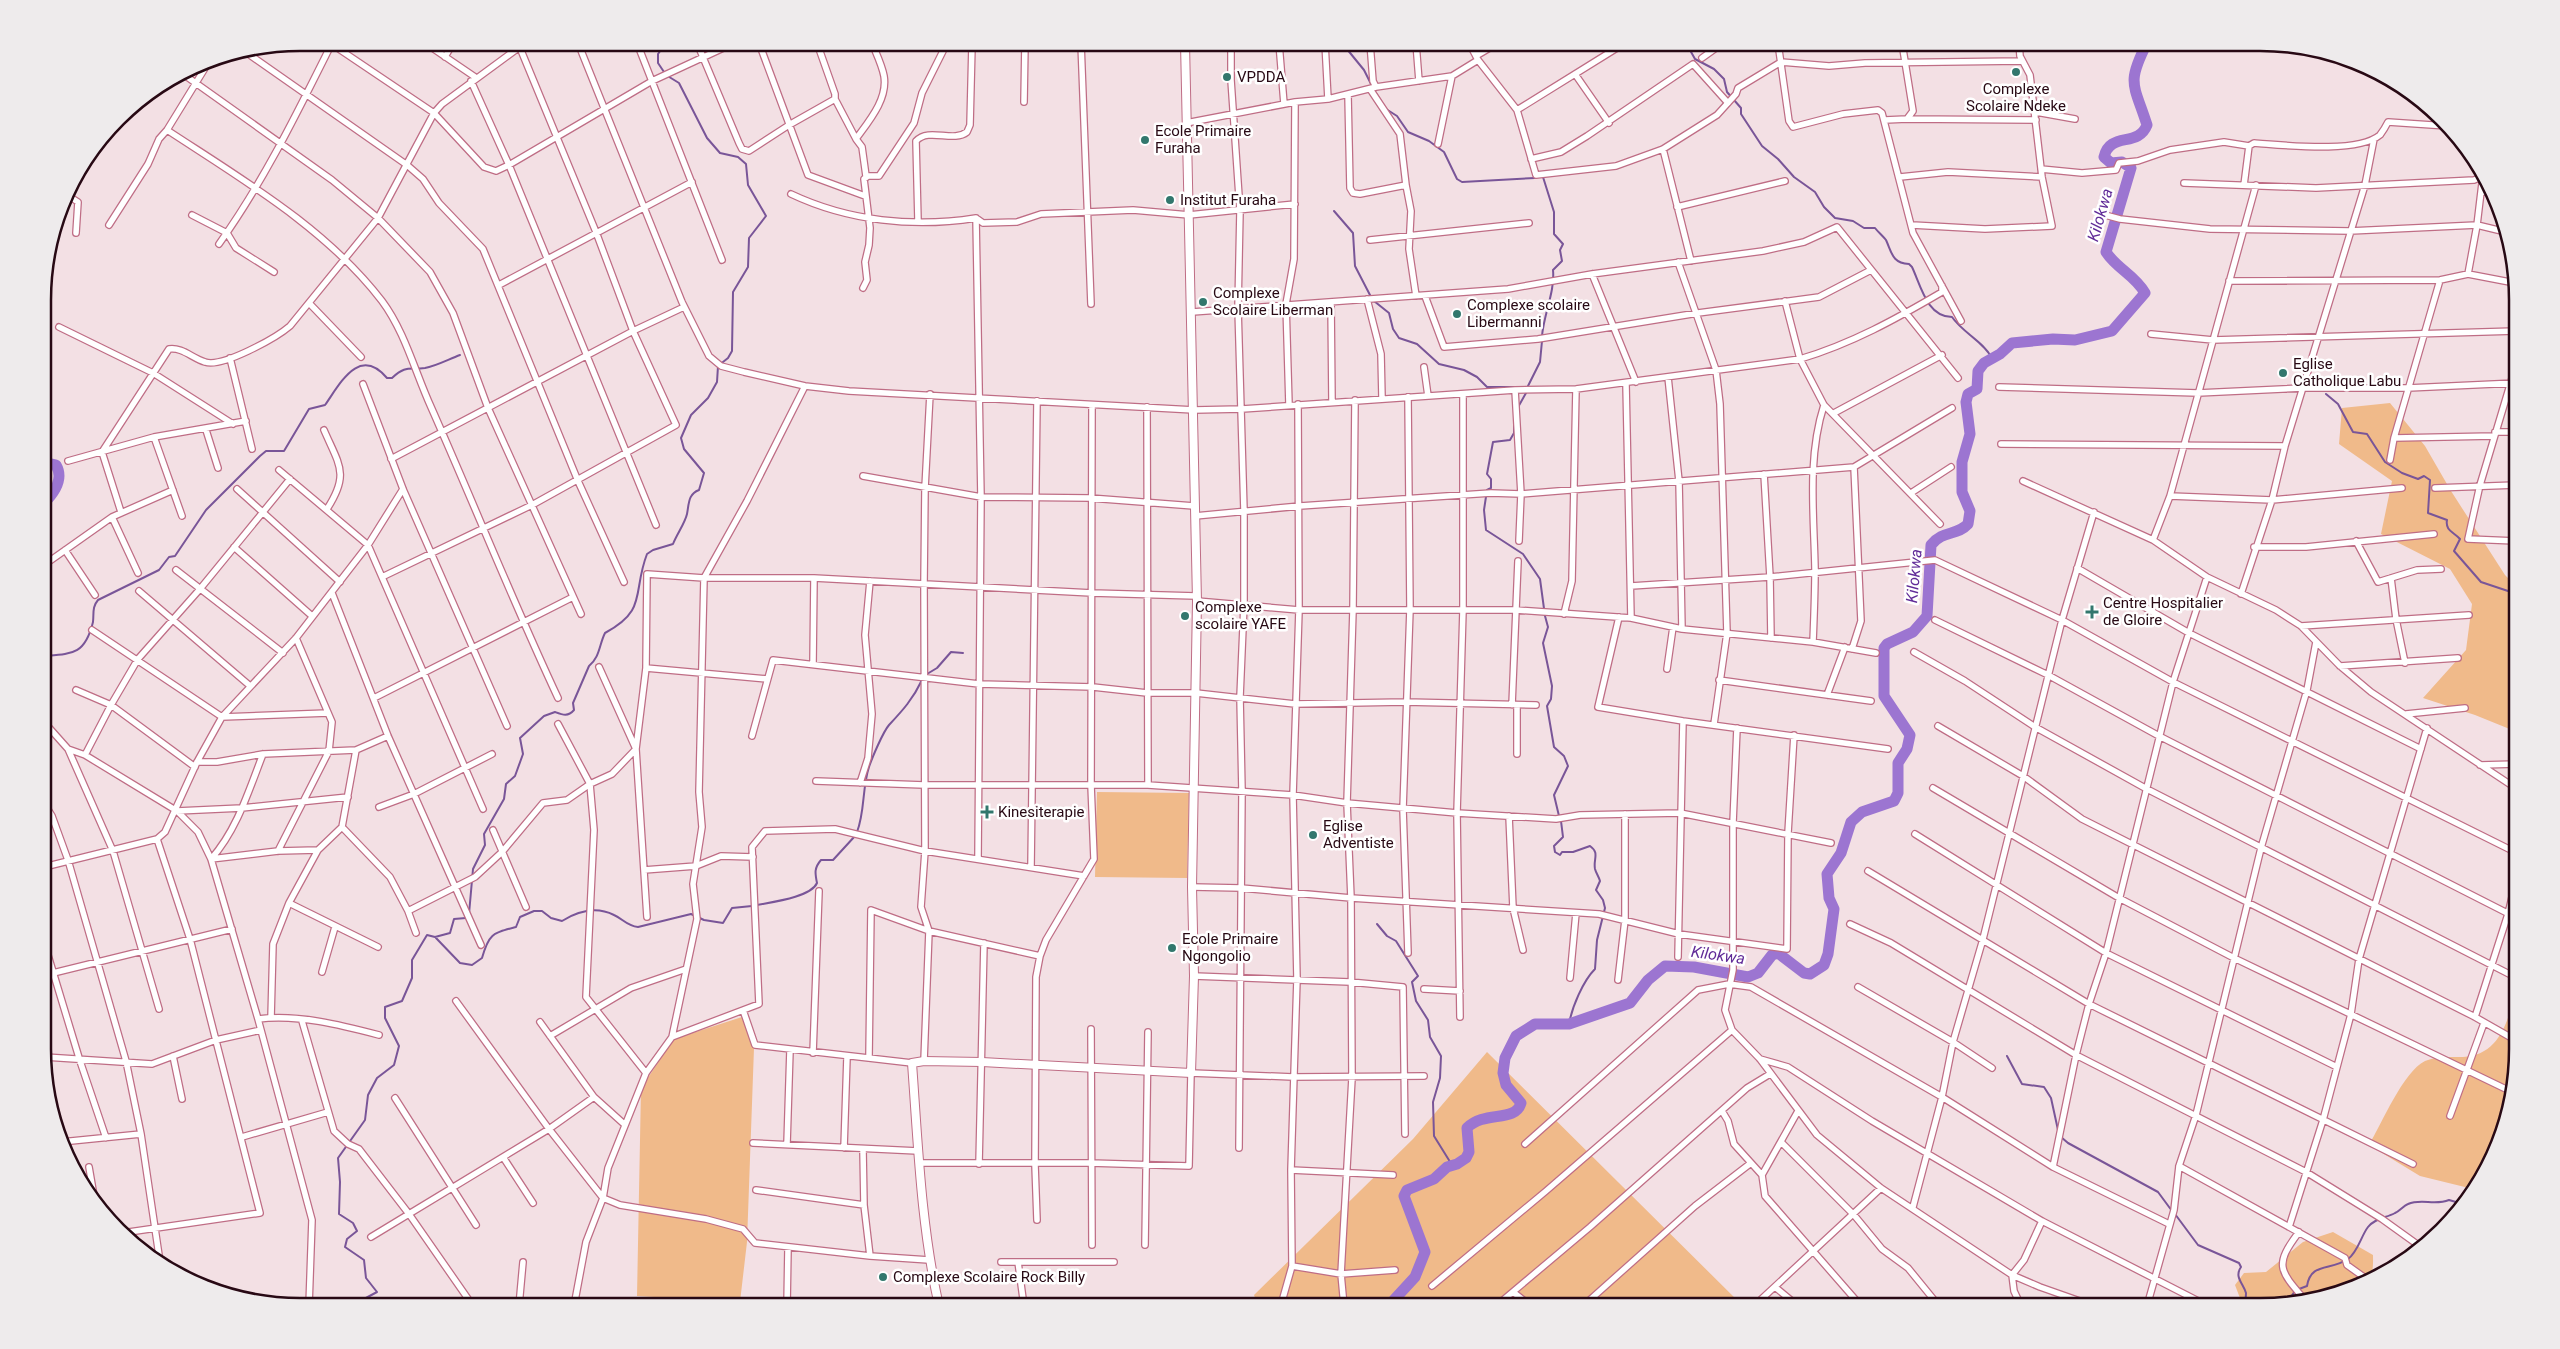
<svg xmlns="http://www.w3.org/2000/svg" width="2560" height="1349" font-family="Roboto,sans-serif">
  <rect width="100%" height="100%" fill="#f3e0e4"/>
  <path fill="#f0ba8a" d="M2390 403 2425 446 2451 491 2505 575 2516 586 2517 732 2475 715 2423 698 2466 650 2472 604 2450 569 2381 534 2392 481 2339 444 2342 408Z
    M1097 792 1189 793 1187 878 1095 877Z
    M2515 995H2517C2518 1069 2516 1126 2473 1189L2420 1176 2369 1145C2382 1123 2403 1072 2425 1061 2436 1056 2452 1057 2463 1057 2499 1055 2507 1023 2515 995Z
    M742 1017 754 1048 747 1242 740 1302 637 1296 641 1088 674 1039Z
    M1487 1052 1743 1306H1258L1254 1295 1413 1139Z
    M2333 1232 2373 1255C2373 1263 2374 1275 2367 1281 2342 1301 2275 1306 2243 1306L2235 1285 2244 1273 2266 1272 2303 1242Z"/>
  <g fill="none" stroke-linecap="round" stroke-linejoin="round">
    <path stroke="#795598" stroke-width="2" d="M1342 43 1364 70 1372 86
      M1686 43 1695 59 1714 69 1724 79 1727 92 1741 108V114L1762 146 1778 159 1794 177 1815 192 1824 207 1835 218 1853 221 1864 228H1875C1878 232 1883 236 1886 240 1892 253 1892 263 1909 264L1912 267C1921 286 1927 317 1952 317 1963 333 1983 341 1992 358
      M1374 90 1381 101
      M1386 109 1397 116 1408 132 1429 141 1444 152 1457 179 1462 182 1535 178
      M1540 177H1543L1554 212V234L1563 244 1560 250 1562 261 1553 270C1555 292 1544 313 1542 336
      M1334 211 1353 233 1355 266 1371 297
      M1374 301 1389 313 1393 329 1399 338 1417 344 1439 364 1464 370 1477 377 1487 387H1521
      M1527 388 1540 362 1542 341
      M2326 394 2338 404 2353 432 2367 434 2385 462 2402 473 2418 479 2424 476 2430 480 2428 513 2447 520C2445 531 2454 532 2460 539L2454 551 2481 582 2511 592 2516 606
      M1517 409 1526 393
      M1514 419V433L1510 440 1493 442 1487 474 1491 479V488L1487 490 1484 510 1486 530 1523 554 1540 579 1545 616 1548 627 1543 643 1552 686 1551 699 1547 706 1554 747 1564 756 1568 766 1554 795 1559 816
      M44 656C72 654 85 655 93 622 94 613 92 607 98 600L159 570 169 557 175 556 206 510 260 456 266 451H284L309 409 325 405C340 384 359 345 387 378H392C406 365 409 370 425 368 436 366 449 359 460 355
      M927 674 937 668 951 652 963 653
      M1561 821 1563 837 1554 846 1555 852 1560 855 1562 852H1573L1590 846C1600 853 1593 859 1595 869 1596 873 1599 877 1600 881L1596 890 1603 900 1605 908 1597 940 1595 969C1583 981 1572 1007 1569 1024
      M857 832C865 812 862 788 869 767 872 758 883 732 889 725 903 710 913 699 922 680
      M757 905C772 902 811 897 817 883 815 873 814 868 821 860H833L855 836
      M469 914 473 869 485 845 484 834 504 799 506 784 515 776 523 754 520 738 544 716 555 712C563 715 568 717 574 710L573 703 589 666C600 657 599 645 605 633 648 610 632 593 647 554L653 550 673 544C677 534 685 523 687 514 689 504 688 494 699 490L704 473 684 449 681 438 691 415 708 398 717 382 718 366 728 358 732 351 733 292 748 267 749 238 766 216 748 185 746 164 738 157 720 153 707 138 679 83 666 75 658 63V54L663 47
      M1377 924 1387 936 1396 941 1418 976 1412 982 1416 1001 1428 1020 1430 1037 1441 1056 1440 1078 1433 1102 1434 1136 1452 1165
      M436 938 460 963 472 965 482 958C489 933 493 933 516 927L520 917 534 911H542L551 918 562 921C578 911 596 906 614 915 623 919 627 926 638 927L691 914 704 920 723 923 732 908 752 906
      M2007 1056 2022 1084 2044 1087 2051 1098 2058 1130
      M2061 1137 2068 1143 2158 1192 2172 1211
      M2175 1214 2198 1245 2239 1263 2241 1267C2234 1277 2243 1283 2246 1293 2246 1297 2245 1302 2245 1306
      M2299 1289 2307 1286C2311 1262 2330 1271 2348 1259 2358 1252 2361 1236 2368 1227 2375 1218 2386 1218 2395 1213 2400 1211 2403 1206 2408 1204 2422 1198 2434 1206 2449 1200L2456 1202 2471 1193
      M2286 1304 2295 1291
      M364 1306V1299L377 1292 366 1278 364 1260 345 1247 347 1239 357 1231 353 1223 339 1214 340 1182 338 1158 365 1120 368 1095 377 1078 394 1065 399 1046 385 1018V1007L402 1001 412 978V960L427 935 435 937 450 933 454 919 466 918
      M2263 1306 2264 1303 2272 1306"/>
    <path stroke="#9c75d1" stroke-width="11" d="M43 462 56 465C64 479 55 492 44 503
      M1392 1306V1302L1415 1277 1425 1252 1404 1196 1407 1190 1434 1179 1447 1167 1457 1164 1466 1158 1469 1152 1467 1128C1485 1110 1515 1123 1521 1103L1506 1085 1503 1073 1505 1058 1516 1036 1535 1024H1569L1630 1003 1648 980 1665 966 1694 967 1748 977 1758 973 1772 955 1778 953 1804 973 1810 974 1824 965 1828 954 1834 909 1829 898 1827 874 1841 853 1851 822 1862 812 1894 801 1898 793V763L1907 749 1910 735 1884 696V648L1887 644 1913 632 1927 616 1931 545C1943 530 1957 536 1968 524L1970 511 1962 492V462L1970 434 1966 402 1968 394 1977 389 1978 371 1984 363 2000 354 2012 343 2053 339 2075 340 2112 331 2145 293C2135 275 2117 269 2106 252L2131 168 2122 162 2111 163 2104 157C2110 131 2138 148 2147 125 2134 84 2126 84 2147 43"/>
    <g stroke="#bf6d85" stroke-width="8">
      <path id="minor" d="M330 43 434 113 484 167 496 171 509 165 652 81 734 43
        M425 43 475 77
        M578 43 682 302 709 356 721 366 744 372 805 386 849 391 1194 410 1242 409 1515 390 1576 389 1800 359C1851 344 1896 319 1942 292V286
        M637 43 722 260
        M697 43 739 143 742 149 749 151 789 125 835 99V94L817 43
        M759 43 808 175 865 196
        M935 43 946 45 1013 43
        M1081 43 1091 304
        M1231 43V80L1240 211 1238 308 1244 511V604L1240 697 1242 791 1239 1148
        M1279 43 1284 104
        M1325 43 1328 99
        M1370 43 1373 81 1376 87
        M1416 43 1419 81
        M1469 43 1478 60 1517 110 1536 175 1616 166 1663 149 1717 115 1736 94 1738 88 1781 62 1829 66 1865 63 2022 61
        M1778 43 1789 121 1793 127 1843 114 1878 110 1882 113 1913 233 1961 321
        M247 53 407 165 423 179 439 203 483 249 578 481 624 582
        M1476 56 1498 43
        M445 57 453 43
        M1702 58 1723 43
        M183 74 332 180 378 218 430 272 453 313 488 408 581 614
        M1575 74 1609 123
        M471 81 509 165 656 525
        M1370 89 1400 134 1406 185
        M1348 95 1350 188 1353 193 1360 194 1406 185 1411 211 1409 249 1416 296
        M835 99 856 139
        M1024 102 1025 43
        M1517 110 1625 43
        M2036 112 2075 119
        M1907 119 2036 120
        M1885 120 1907 119 1913 111 1902 43
        M1186 123 1295 102 1328 99 1376 87 1452 76 1478 60
        M167 130C243 180 326 228 382 301 405 332 415 372 431 407 474 504 513 602 558 698
        M1438 144 1452 76
        M1663 149 1691 261
        M1531 159 1561 152 1587 136 1693 64 1728 103
        M2041 169 2082 173 2116 170 2119 163 2138 161 2170 150 2224 142 2249 146 2254 143C2283 145 2357 154 2380 135 2383 131 2386 126 2388 122L2447 126
        M866 176 862 147 856 139C869 121 888 99 884 76 882 65 876 53 872 43
        M1900 177 1948 172 2042 177
        M2184 183 2316 188 2474 180 2484 176
        M2244 185 2249 146
        M2482 192H2493
        M791 194C848 221 914 228 976 218L983 223 1017 222 1041 214 1133 210 1189 215 1295 204
        M67 195 78 202 76 233
        M1677 207 1785 181
        M192 215 227 233 236 248 274 272
        M2105 215 2120 219 2210 229 2350 231 2477 225 2506 232
        M976 218 981 497 978 859
        M918 221 916 141C929 127 953 143 967 132L970 125 972 45
        M109 225 148 164 159 139 167 130 210 60
        M1912 225 1985 229 2052 226 2042 177 2030 75 2020 56 2019 43
        M1370 240 1529 223
        M219 244C264 181 298 111 332 43
        M1678 262 1716 370 1720 404 1727 633 1714 724
        M1592 274 1636 382
        M2468 274 2477 225 2483 175
        M2229 281 2440 280 2468 274 2515 283
        M499 285 692 182
        M863 288 867 280 865 262 869 245 870 228 864 179 868 176H879L914 123 922 93 946 45
        M1425 296 1444 347 1538 339 1698 313 1819 297 1871 270
        M1367 299 1381 354 1382 398
        M1785 301 1800 359 1824 405 1940 524
        M1331 302 1332 402
        M309 303 361 357
        M1192 312 1508 289 1592 274 1763 251 1804 242 1837 227 1958 378
        M59 327 153 373 233 424
        M2151 334 2213 340 2516 331
        M230 358 252 449
        M2516 365 2480 485 2468 539 2516 541
        M1424 367 1428 396
        M1668 377 1679 481 1682 629
        M363 384 403 489 507 726
        M1626 384 1631 618
        M1999 387 2198 393 2303 388H2408L2516 383
        M1515 390 1521 494 1519 541
        M1408 397 1410 609 1403 809 1408 953
        M1289 405 1286 304 1294 259 1295 102
        M1147 407 1148 785
        M1834 413 1942 355
        M206 430 218 468
        M324 430C339 465 350 474 327 509
        M2495 432H2516
        M154 437 182 516
        M2394 438 2494 436
        M2001 444 2285 446
        M391 459 633 331 684 307
        M2390 460 2394 438 2440 280
        M68 461 154 437 246 421
        M279 470 368 545 483 809
        M1764 474 1770 577 1771 638
        M863 476 981 497 1090 498 1194 506
        M2023 481 2153 540 2207 577 2276 610 2301 626 2340 666 2371 692 2517 789
        M2435 488 2516 485
        M237 489 340 582
        M1911 493 1951 467
        M2170 496 2272 500 2402 488
        M121 512 102 452 169 349C182 347 192 358 205 362 222 368 276 338 290 326L378 218 434 113 442 104 525 43
        M1195 516 1300 506 1491 493 1521 494 1854 467 1952 408
        M112 517 138 573
        M2153 540 2170 496 2256 185
        M2356 541 2378 582 2417 570 2441 569
        M234 547 312 616
        M2254 547H2306L2434 534
        M65 550 95 595
        M44 565 112 517 173 490
        M2077 568 2189 633 2421 749
        M176 570 283 653
        M382 577 532 505 676 425 633 331 596 232 518 43
        M2391 578 2396 619 2405 663
        M1631 586 1770 577 1935 560 2062 620 2173 682 2517 853
        M139 591 249 685
        M332 593 388 736 481 945
        M2241 594 2272 500 2285 446 2365 185 2374 139
        M1197 601 1299 610H1516L1631 618 1682 629 1813 642 1876 653
        M1564 614 1572 581 1576 389
        M1619 617 1598 707 1683 721 1888 749
        M1935 620 2048 675 2159 736 2517 918
        M2301 626 2469 615
        M92 630 222 717 328 713
        M1813 642C1814 618 1815 594 1815 569 1814 515 1807 458 1824 405
        M1852 649 1861 621 1854 467
        M1914 652 1965 681 2035 727 2145 788 2517 978
        M813 664 814 578
        M2340 666 2458 658
        M646 668 767 679
        M1667 669 1673 627
        M1719 680 1871 701
        M76 690 111 705 195 767
        M1827 695 1845 647
        M374 698 573 597
        M1512 705 1518 561
        M2406 714 2465 708
        M44 722 68 749 85 755 177 811 198 832 211 859 258 1019 312 1220 309 1306
        M558 724 590 784 594 830 586 997 646 1073
        M1938 726 2023 776 2082 819 2475 1017 2517 1041
        M1737 728 1733 823V970L1725 1010 1732 1030 1760 1059 1817 1135 1881 1188 2012 1275 2040 1287 2094 1306
        M752 736 773 660 979 684 1093 687 1147 693H1196L1295 704 1405 702 1536 705
        M68 749 113 851 159 1009
        M1517 754V705
        M85 755 111 705 138 659 200 589 290 479
        M197 762H217L263 754 356 750 388 736
        M2480 765 2517 764
        M816 781 924 785H1148L1293 795 1347 803 1457 813 1556 819 1580 815 1680 813 1831 843
        M860 783 868 758 872 714 865 635 870 581
        M1933 788 2119 898 2234 958 2512 1092
        M44 803 52 816 68 860 126 1061 141 1134 160 1262
        M379 807 414 794 492 754
        M177 811 242 808 348 797
        M1509 816 1513 908 1523 950
        M342 827 390 877 408 911 416 933
        M493 830 526 907
        M1915 834 2106 953 2337 1067
        M278 851 329 751 332 722 296 638
        M211 859C237 830 249 790 263 754
        M211 859 278 851 318 850
        M44 867 157 839 165 832 197 762 222 717 296 638 368 545 403 489
        M1031 867 1037 401
        M644 870 696 866 721 856 753 857
        M1868 871 2089 1004 2413 1164
        M1192 887 1241 888 1351 898 1599 914 1679 934 1787 949 1788 833 1794 735
        M289 903 378 947
        M408 911 475 877 502 852 543 803 567 800 590 784 612 774 636 749 599 667
        M647 917 636 749 646 668 647 574 704 578H814L1092 593 1196 596
        M1850 924 1891 943 2076 1055 2306 1172 2382 1219 2421 1247
        M44 942 80 1061 106 1138
        M1678 957 1683 721
        M322 972 335 927
        M45 975 232 929
        M1194 976 1350 982 1403 987 1405 1134
        M1570 978 1576 913
        M1618 980 1625 920V814
        M1858 987 1953 1042 1992 1068
        M1424 989 1460 991
        M456 1001 549 1129 603 1198 620 1205 706 1219 743 1229 755 1243 870 1256 929 1260
        M743 1010 755 1045 912 1063
        M1460 1017 1457 813 1463 610V394
        M2475 1017 2508 914 2517 876
        M271 1018 273 944 289 903 318 850 342 827 356 750
        M258 1019C298 1014 341 1025 379 1035
        M302 1021 334 1131 348 1144 359 1149 409 1214 473 1306
        M540 1022 594 1097 624 1124
        M1091 1029 1092 1245
        M550 1036 631 988 686 969
        M672 1037 697 919 693 884 702 827 699 792 704 578 747 501 805 386
        M813 1053 819 891
        M173 1056 182 1099
        M45 1057 152 1064 216 1040 261 1030
        M869 1057 871 910 929 931 1040 956
        M1760 1059 1788 1067 1872 1121 2042 1221 2208 1306
        M924 1061 929 931 921 907 925 851 924 584 925 488 930 394
        M395 1098 476 1225
        M1722 1111 1728 1121 1734 1144 1762 1175 1765 1196 1861 1306
        M53 1115 62 1142
        M2450 1116 2484 1023
        M242 1137 328 1112
        M61 1142 141 1134
        M753 1143 918 1151
        M1782 1143 1854 1215 1882 1249 1908 1268 1939 1306
        M787 1144 790 1050
        M1525 1144 1698 990 1729 984 1751 987 1942 1097 2053 1167 2169 1224
        M844 1148 847 1057
        M863 1150 864 1205 870 1256
        M503 1157 533 1203
        M919 1163H1090L1189 1166 1191 1073 1293 1077 1424 1076
        M979 1164 984 943
        M2179 1166 2345 1258 2347 1265 2368 1280
        M89 1167 95 1202
        M2053 1167 2076 1055 2089 1004 2106 953 2173 682 2207 577
        M1291 1170 1393 1175
        M1762 1175 1798 1111
        M756 1190 864 1205
        M1913 1207 1942 1097 1953 1042 1983 939 2062 620 2094 512
        M1037 1220 1035 1165 1036 977 1040 956 1046 940 1094 859 1091 785 1092 405
        M2289 1227 2323 1120 2351 1014 2359 959 2427 728
        M2299 1232C2274 1265 2279 1270 2305 1300
        M122 1233 260 1213 190 939 157 839
        M371 1237 549 1129 594 1097
        M1145 1245 1148 1032
        M1001 1262H1114
        M1018 1262 1024 1306
        M1292 1266 1341 1274 1395 1270
        M1432 1286 1546 1191 1732 1030
        M1775 1287 1798 1306
        M1513 1292 1531 1306
        M1281 1305 1292 1266 1291 1170 1297 979 1293 795 1299 610 1298 404
        M511 1306C588 1301 664 1301 741 1303L742 1306
        M519 1306 523 1262
        M574 1306 586 1242 603 1198 608 1168 646 1073 672 1037 759 1004 752 847 765 831 835 829 925 851 1084 876
        M787 1306 788 1248
        M1344 1306 1341 1274 1352 1078 1351 898 1347 803 1353 610 1355 400
        M1496 1306 1590 1227 1747 1088 1770 1074
        M1583 1306 1695 1206 1751 1163
        M1664 1306 1667 1304
        M1754 1306 1881 1188
        M2021 1306 2014 1291 2012 1275 2024 1260 2042 1221
        M2147 1306 2174 1210 2179 1166 2196 1115 2261 848 2307 690 2316 642"/>
    </g>
    <g stroke="#bf6d85" stroke-width="10">
      <path id="tertiary" d="M939 1306C921 1226 918 1144 912 1063L924 1061 982 1062 1191 1073 1194 976 1192 887 1197 601 1185 43"/>
    </g>
    <use href="#minor" stroke="#fff" stroke-width="5.5"/>
    <use href="#tertiary" stroke="#fff" stroke-width="8"/>
  </g>
  <g fill="#32776d" stroke="#fff" stroke-width="2">
    <circle cx="2016" cy="72" r="5"/>
    <circle cx="1227" cy="77" r="5"/>
    <circle cx="1145" cy="140" r="5"/>
    <circle cx="1170" cy="200" r="5"/>
    <circle cx="1203" cy="302" r="5"/>
    <circle cx="1457" cy="314" r="5"/>
    <circle cx="2283" cy="373" r="5"/>
    <path d="M2089.5 604.5h5v5h5v5h-5v5h-5v-5h-5v-5h5z"/>
    <circle cx="1185" cy="616" r="5"/>
    <path d="M984.5 804.5h5v5h5v5h-5v5h-5v-5h-5v-5h5z"/>
    <circle cx="1313" cy="835" r="5"/>
    <circle cx="1172" cy="948" r="5"/>
    <circle cx="883" cy="1277" r="5"/>
  </g>
  <g text-anchor="middle" dominant-baseline="central" stroke-width="5" stroke-linejoin="round" paint-order="stroke">
    <g font-size="15" fill="#280914" stroke="#fff" text-anchor="start">
      <text x="1237" y="77">VPDDA</text>
      <text x="2016" y="89" text-anchor="middle">Complexe<tspan x="2016" dy="17">Scolaire Ndeke</tspan></text>
      <text x="1155" y="131">Ecole Primaire<tspan x="1155" dy="17">Furaha</tspan></text>
      <text x="1180" y="200">Institut Furaha</text>
      <text x="1213" y="293">Complexe<tspan x="1213" dy="17">Scolaire Liberman</tspan></text>
      <text x="1467" y="305">Complexe scolaire<tspan x="1467" dy="17">Libermanni</tspan></text>
      <text x="2293" y="364">Eglise<tspan x="2293" dy="17">Catholique Labu</tspan></text>
      <text x="2103" y="603">Centre Hospitalier<tspan x="2103" dy="17">de Gloire</tspan></text>
      <text x="1195" y="607">Complexe<tspan x="1195" dy="17">scolaire YAFE</tspan></text>
      <text x="998" y="812">Kinesiterapie</text>
      <text x="1323" y="826">Eglise<tspan x="1323" dy="17">Adventiste</tspan></text>
      <text x="1182" y="939">Ecole Primaire<tspan x="1182" dy="17">Ngongolio</tspan></text>
      <text x="893" y="1277">Complexe Scolaire Rock Billy</text>
    </g>
    <g font-size="16" font-style="italic" fill="#612c98" stroke="#fff">
      <text transform="translate(2100 215) rotate(-74)">Kilokwa</text>
      <text transform="translate(1914 576) rotate(-85)">Kilokwa</text>
      <text transform="translate(1718 955) rotate(8)">Kilokwa</text>
    </g>
  </g>
  <path d="M0 0H2560V1349H0ZM300 51H2260A249 249 0 0 1 2509 300V1049A249 249 0 0 1 2260 1298H300A249 249 0 0 1 51 1049V300A249 249 0 0 1 300 51Z" fill="#eeebec" fill-rule="evenodd"/>
  <path fill="none" stroke="#280914" stroke-width="2.5" d="M300 51H2260A249 249 0 0 1 2509 300V1049A249 249 0 0 1 2260 1298H300A249 249 0 0 1 51 1049V300A249 249 0 0 1 300 51Z"/>
</svg>
